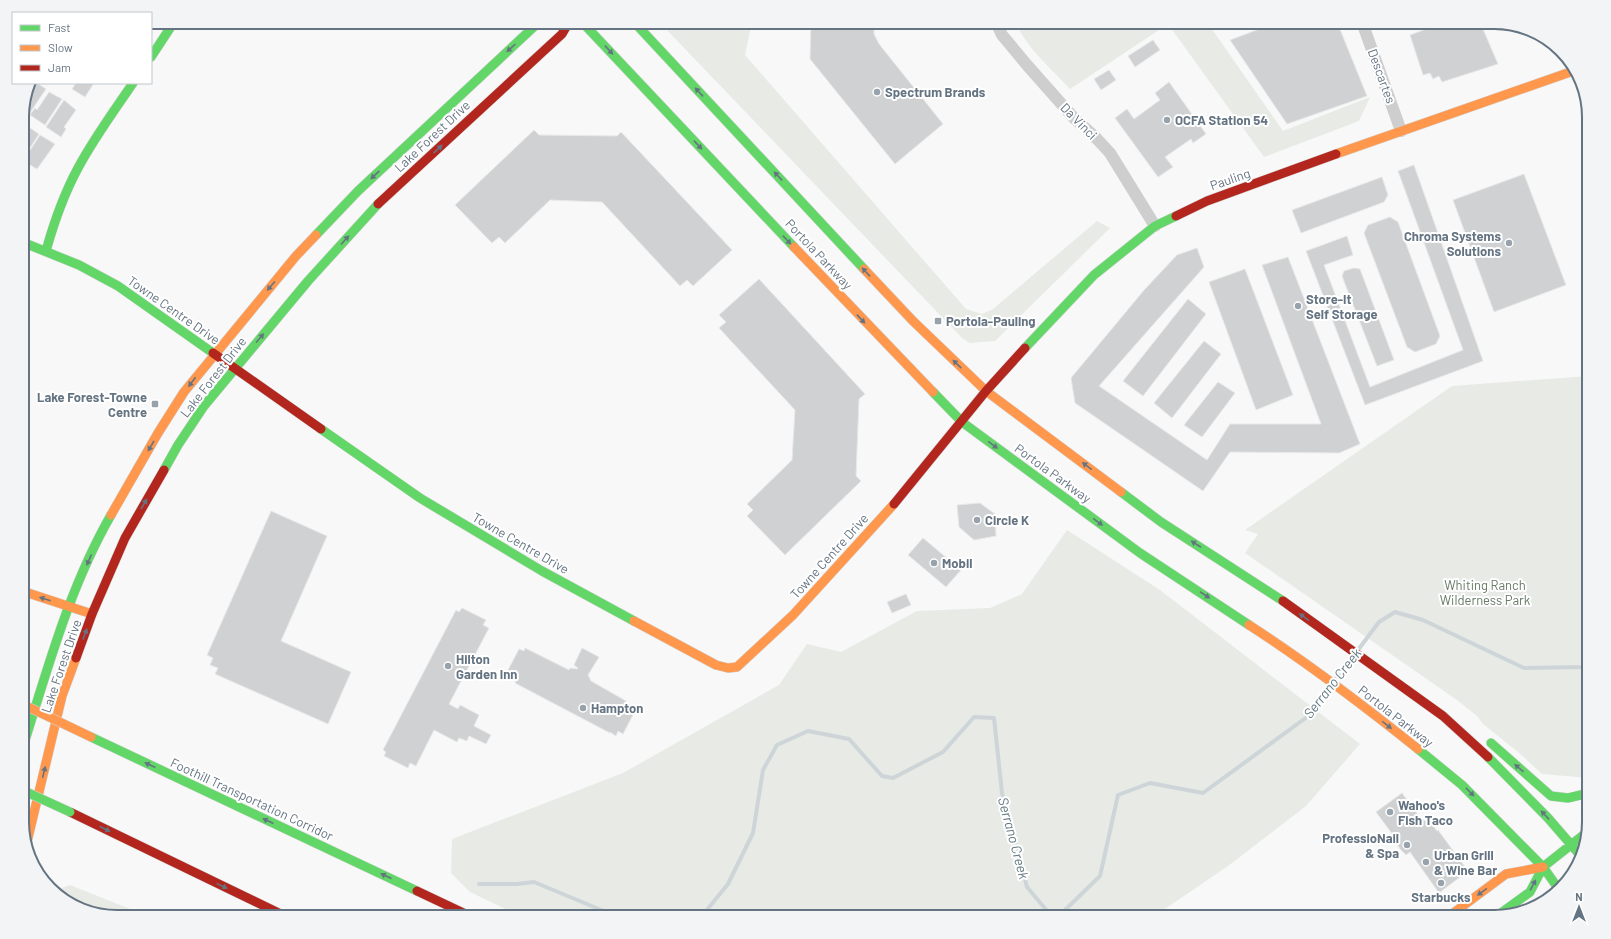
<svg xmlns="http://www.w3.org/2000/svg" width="1611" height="939" font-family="Barlow,sans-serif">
  <rect width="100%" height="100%" fill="#f8f8f8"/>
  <path fill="#e7eae5" d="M669 22H752L745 55 966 309 982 314 993 309 1097 221 1110 228 995 341 970 343 962 338 664 27Z
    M1015 22H1074C1080 27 1092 26 1099 22H1207L1283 131 1370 97 1359 121 1264 157 1168 24 1070 89C1051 69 1027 48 1015 22Z
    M1589 376V778L1542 774 1518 752 1483 724 1478 717 1457 700 1245 553 1258 534 1245 530 1452 386Z
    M1067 530 1160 590 1360 744 1306 806 1228 866 1153 917H906L876 913 861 917H522L470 892 451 873 452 839 623 773 779 685 807 644 841 652 917 611 990 608 1022 594Z
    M53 884 62 888 70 885 150 917H117L69 904 51 886Z"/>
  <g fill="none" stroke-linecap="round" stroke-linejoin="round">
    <path stroke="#ced5d8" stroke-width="4" d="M1358 650 1379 622 1395 612 1423 620 1524 668 1584 667 1589 664
      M1336 678 1353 657
      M479 884H517L534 882 618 917
      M695 917 706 911 728 884 753 833 763 770 777 745 808 731 849 739 882 776 893 778 943 752 974 717 994 718 1002 793 1027 887 1048 912H1063L1100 876 1118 795 1150 783 1203 793 1307 717 1330 687"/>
  </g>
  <path fill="#cfd1d2" stroke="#e8e8e8" d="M811 22H874V34L879 44 943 124 895 164 810 59Z
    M1278 22H1337L1367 96 1287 124 1230 40Z
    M1445 22H1480L1498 64 1442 82 1439 76 1433 79 1430 73 1423 75 1410 35Z
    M1153 40 1160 50 1135 67 1128 56Z
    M1109 70 1116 80 1101 90 1094 79Z
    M1169 82 1206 134 1193 143 1191 139 1165 157 1173 167 1158 177 1115 118 1127 109 1134 119 1160 100 1155 93Z
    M29 83H37L46 89 29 114 23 110Z
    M76 83H94L85 97 72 89Z
    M49 92 62 99 45 125 30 115 35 108 37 110Z
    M64 100 76 110 64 127 66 129 61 137 46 127Z
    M24 124 39 134 22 160V127Z
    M534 130 539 135 617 136 621 132 732 250 693 286 687 280 680 286 602 202 550 200 505 243 499 237 492 243 455 205Z
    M40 135 55 144 37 169 23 161Z
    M1414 165 1483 361 1365 405 1306 251 1347 236 1353 255 1324 265 1370 387 1463 350 1398 171Z
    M1524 174 1566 285 1494 312 1453 200Z
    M1382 177 1388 195 1384 202 1301 233 1292 210Z
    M1390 217 1398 222 1440 336 1436 344 1415 352 1407 347 1364 233 1368 225Z
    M1197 248 1204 267 1099 386 1207 460 1230 424H1321L1262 265 1288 257 1360 444 1339 453 1230 452 1203 491 1075 403 1071 378 1145 289 1177 255Z
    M1354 268 1360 269 1394 360 1377 366 1342 276 1344 271Z
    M1245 269 1293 395 1256 410 1209 282Z
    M759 279 865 394 859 399 856 476 861 481 785 555 747 516 753 510 747 504 792 460 795 410 719 328 726 322 719 315Z
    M1188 299 1206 314 1143 396 1123 381Z
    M1204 341 1221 354 1172 418 1154 403Z
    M1218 382 1235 393 1202 437 1184 425Z
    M980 503 995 514 996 536 974 540 959 527 957 505Z
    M271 511 327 536 281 641 351 672 328 724 215 674 218 668 210 665 213 658 207 655Z
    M923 538 961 570 946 587 908 555Z
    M906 594 911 605 892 613 887 602Z
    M462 608 486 620 483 625 489 628 449 704 458 709 460 705 479 715 474 726 491 735 486 744 469 736 467 741 459 738 457 742 434 730 416 766 410 763 408 768 384 756 386 752 383 750 456 610 459 612Z
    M525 648 569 670 570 668 577 669 578 668 574 665 582 648 599 657 588 675 591 681 626 701V703L632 705 631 709 635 711 623 734 618 731 616 736 610 732V733L515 683 516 681 509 678 511 674 507 672 519 649 524 651Z
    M1402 793 1421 819 1422 818 1425 821 1428 819 1437 831 1438 830 1468 871 1439 893 1410 852 1406 855 1400 849 1392 836 1393 835 1376 812Z
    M1265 909 1271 917H1254Z"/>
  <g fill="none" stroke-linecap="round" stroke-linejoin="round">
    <g stroke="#d5d6d7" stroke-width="10">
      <path id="fast" d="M582 22 794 247
        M634 22 864 269
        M151 57 174 22
        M316 235 358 191 539 22
        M22 242 79 265 118 286 213 353
        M46 251C54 222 64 194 78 168 94 138 114 111 133 83
        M1025 348 1094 275 1155 226 1176 216
        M933 392 962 422 1140 553 1249 625
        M321 429 420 498 542 571 634 621
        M164 470 178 445 204 406 308 281 378 204
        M1121 492 1161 522 1283 601
        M91 737 417 891
        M1491 743 1551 796 1568 798 1589 793
        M1418 749 1462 785 1543 867 1558 888
        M22 750C47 671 69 588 111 515
        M1488 757 1548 818 1580 855
        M1497 916 1530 892 1543 867 1586 833"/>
    </g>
    <g stroke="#d5d6d7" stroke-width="10">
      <path id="slow" d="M1336 154 1576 70
        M794 247 933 392
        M864 269 913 321 986 391 1121 492
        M111 515 158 433 184 392 296 256 316 235
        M22 591 92 614
        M634 621 716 665 728 668 737 667 793 615 894 504
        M1249 625C1308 663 1363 705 1418 749
        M27 842 62 696 76 658
        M1448 917 1506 874 1543 867"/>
    </g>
    <g stroke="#d5d6d7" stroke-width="10">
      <path id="jam" d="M378 204 562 34 569 22
        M1176 216 1207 201 1336 154
        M213 353 321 429
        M894 504 986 391 1025 348
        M1283 601 1443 716 1488 757
        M76 658 92 614 125 538 164 470
        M70 812 287 917
        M417 891 472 917"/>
    </g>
    <path stroke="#cececf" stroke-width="12" d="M996 22 1002 35 1027 65 1073 117 1097 139 1110 153 1155 226
      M1362 22 1401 131"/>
    <use href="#fast" stroke="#63d668" stroke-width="9"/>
    <use href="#slow" stroke="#ff974d" stroke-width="9"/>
    <use href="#jam" stroke="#b3261e" stroke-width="9"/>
    <g stroke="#d4d5d5" stroke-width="10" stroke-linecap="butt">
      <path id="fast-bridge" d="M22 790 70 812"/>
    </g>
    <g stroke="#d4d5d5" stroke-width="10" stroke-linecap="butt">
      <path id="slow-bridge" d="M22 704 91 737"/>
    </g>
    <use href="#fast-bridge" stroke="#63d668" stroke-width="9"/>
    <use href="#slow-bridge" stroke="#ff974d" stroke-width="9"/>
  </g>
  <defs><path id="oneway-solid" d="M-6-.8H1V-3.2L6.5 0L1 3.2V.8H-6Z"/></defs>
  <g fill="#657482">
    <use href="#oneway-solid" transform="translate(511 48) rotate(138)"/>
    <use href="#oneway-solid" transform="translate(609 50) rotate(47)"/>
    <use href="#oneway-solid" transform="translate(699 92) rotate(-133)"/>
    <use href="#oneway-solid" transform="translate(698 145) rotate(47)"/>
    <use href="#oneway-solid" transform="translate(438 149) rotate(-43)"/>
    <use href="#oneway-solid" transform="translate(375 175) rotate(137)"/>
    <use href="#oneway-solid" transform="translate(778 176) rotate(-133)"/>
    <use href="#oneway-solid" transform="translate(345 240) rotate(-48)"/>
    <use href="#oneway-solid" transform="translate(787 240) rotate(47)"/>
    <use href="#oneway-solid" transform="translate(866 272) rotate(-133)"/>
    <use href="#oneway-solid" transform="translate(271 286) rotate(130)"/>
    <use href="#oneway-solid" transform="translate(861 319) rotate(47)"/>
    <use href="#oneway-solid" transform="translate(260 338) rotate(-50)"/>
    <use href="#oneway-solid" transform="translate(957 364) rotate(-136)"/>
    <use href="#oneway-solid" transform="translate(192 382) rotate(127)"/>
    <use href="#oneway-solid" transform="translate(993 445) rotate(36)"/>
    <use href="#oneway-solid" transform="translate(151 446) rotate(120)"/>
    <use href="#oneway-solid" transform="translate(1087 466) rotate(-143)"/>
    <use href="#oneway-solid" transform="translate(144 504) rotate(-60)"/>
    <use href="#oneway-solid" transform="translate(1098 522) rotate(36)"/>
    <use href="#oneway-solid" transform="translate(1196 544) rotate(-147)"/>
    <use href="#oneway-solid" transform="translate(89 560) rotate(114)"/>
    <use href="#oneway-solid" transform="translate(1205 595) rotate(33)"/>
    <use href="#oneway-solid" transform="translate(45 599) rotate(-162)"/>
    <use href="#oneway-solid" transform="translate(1304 617) rotate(-144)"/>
    <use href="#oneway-solid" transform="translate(85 634) rotate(-70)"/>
    <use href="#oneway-solid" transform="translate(1387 725) rotate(38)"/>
    <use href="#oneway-solid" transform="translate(150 765) rotate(-155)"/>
    <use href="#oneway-solid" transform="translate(1519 768) rotate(-139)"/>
    <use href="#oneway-solid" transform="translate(44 772) rotate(-76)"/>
    <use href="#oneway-solid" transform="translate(1470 792) rotate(45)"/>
    <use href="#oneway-solid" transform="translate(1545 815) rotate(-133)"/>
    <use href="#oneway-solid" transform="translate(268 821) rotate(-155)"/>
    <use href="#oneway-solid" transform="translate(105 829) rotate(26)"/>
    <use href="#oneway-solid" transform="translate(386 876) rotate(-155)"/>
    <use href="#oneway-solid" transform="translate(1533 885) rotate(-62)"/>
    <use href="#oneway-solid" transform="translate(222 886) rotate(26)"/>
    <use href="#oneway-solid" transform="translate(1482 892) rotate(144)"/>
  </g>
  <g fill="#98a2ab" stroke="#fff" stroke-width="1.5">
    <circle cx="877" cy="92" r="4"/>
    <circle cx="1167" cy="120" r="4"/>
    <circle cx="1509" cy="243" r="4"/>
    <circle cx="1298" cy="306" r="4"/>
    <rect x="934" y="317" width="8" height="8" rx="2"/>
    <rect x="151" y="400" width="8" height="8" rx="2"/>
    <circle cx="977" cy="520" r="4"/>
    <circle cx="934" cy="563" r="4"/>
    <circle cx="448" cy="666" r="4"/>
    <circle cx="583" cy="708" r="4"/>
    <circle cx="1390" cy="812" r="4"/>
    <circle cx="1407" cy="845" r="4"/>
    <circle cx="1426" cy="862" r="4"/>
    <circle cx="1441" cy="883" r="4"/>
  </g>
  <g text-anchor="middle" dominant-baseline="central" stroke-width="4" stroke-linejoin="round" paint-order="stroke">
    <g font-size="13" fill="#657482" stroke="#fff">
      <text transform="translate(1382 76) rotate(70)">Descartes</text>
      <text transform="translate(1079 121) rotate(45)">Da Vinci</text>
      <text transform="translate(432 136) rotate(-43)">Lake Forest Drive</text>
      <text transform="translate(1230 179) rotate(-19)">Pauling</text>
      <text transform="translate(819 254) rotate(47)">Portola Parkway</text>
      <text transform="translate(174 310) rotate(35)">Towne Centre Drive</text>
      <text transform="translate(213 377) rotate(-52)">Lake Forest Drive</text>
      <text transform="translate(1053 473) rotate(36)">Portola Parkway</text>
      <text transform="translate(521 543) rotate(30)">Towne Centre Drive</text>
      <text transform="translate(829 556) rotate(-48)">Towne Centre Drive</text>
      <text transform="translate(61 666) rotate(-71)">Lake Forest Drive</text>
      <text transform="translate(1396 716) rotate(38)">Portola Parkway</text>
      <text transform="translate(252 799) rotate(25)">Foothill Transportation Corridor</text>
    </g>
    <g font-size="13" font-weight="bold" fill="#657482" stroke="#fff" text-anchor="start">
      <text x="885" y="92">Spectrum Brands</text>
      <text x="1175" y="120">OCFA Station 54</text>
      <text x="1501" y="236" text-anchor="end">Chroma Systems<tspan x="1501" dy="15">Solutions</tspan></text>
      <text x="1306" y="299">Store-It<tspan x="1306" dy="15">Self Storage</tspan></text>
      <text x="946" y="321">Portola-Pauling</text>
      <text x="147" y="397" text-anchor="end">Lake Forest-Towne<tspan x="147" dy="15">Centre</tspan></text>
      <text x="985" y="520">Circle K</text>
      <text x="942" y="563">Mobil</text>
      <text x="456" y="659">Hilton<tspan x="456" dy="15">Garden Inn</tspan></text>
      <text x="591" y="708">Hampton</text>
      <text x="1398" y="805">Wahoo's<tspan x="1398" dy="15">Fish Taco</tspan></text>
      <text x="1399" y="838" text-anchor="end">ProfessioNail<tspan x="1399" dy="15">&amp; Spa</tspan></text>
      <text x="1434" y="855">Urban Grill<tspan x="1434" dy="15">&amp; Wine Bar</tspan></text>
      <text x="1441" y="897" text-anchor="middle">Starbucks</text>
    </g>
    <g font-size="13" fill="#677a64" stroke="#fff">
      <text x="1485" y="585">Whiting Ranch<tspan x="1485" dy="15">Wilderness Park</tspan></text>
    </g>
    <g font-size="14" font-style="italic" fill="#657a83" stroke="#fff">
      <text transform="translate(1332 683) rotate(-52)">Serrano Creek</text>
      <text transform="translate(1014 838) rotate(75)">Serrano Creek</text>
    </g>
  </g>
  <path d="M0 0H1611V939H0ZM117 29H1494A88 88 0 0 1 1582 117V822A88 88 0 0 1 1494 910H117A88 88 0 0 1 29 822V117A88 88 0 0 1 117 29Z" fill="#f3f4f5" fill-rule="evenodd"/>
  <path fill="none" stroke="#657482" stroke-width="2" d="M117 29H1494A88 88 0 0 1 1582 117V822A88 88 0 0 1 1494 910H117A88 88 0 0 1 29 822V117A88 88 0 0 1 117 29Z"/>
  <rect x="12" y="12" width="140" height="72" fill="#ffffff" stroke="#c1c7cd"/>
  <rect x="20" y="25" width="20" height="6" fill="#63d668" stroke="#c1c7cd"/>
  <text x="48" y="32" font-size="12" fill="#657482">Fast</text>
  <rect x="20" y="45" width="20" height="6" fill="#ff974d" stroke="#c1c7cd"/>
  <text x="48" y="52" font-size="12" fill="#657482">Slow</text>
  <rect x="20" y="65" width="20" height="6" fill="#b3261e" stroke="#c1c7cd"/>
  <text x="48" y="72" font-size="12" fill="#657482">Jam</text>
  <g transform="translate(1579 907)" stroke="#ffffff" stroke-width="3" paint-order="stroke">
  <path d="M0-3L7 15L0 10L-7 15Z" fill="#657482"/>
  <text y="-6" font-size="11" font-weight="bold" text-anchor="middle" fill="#657482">N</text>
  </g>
</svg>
